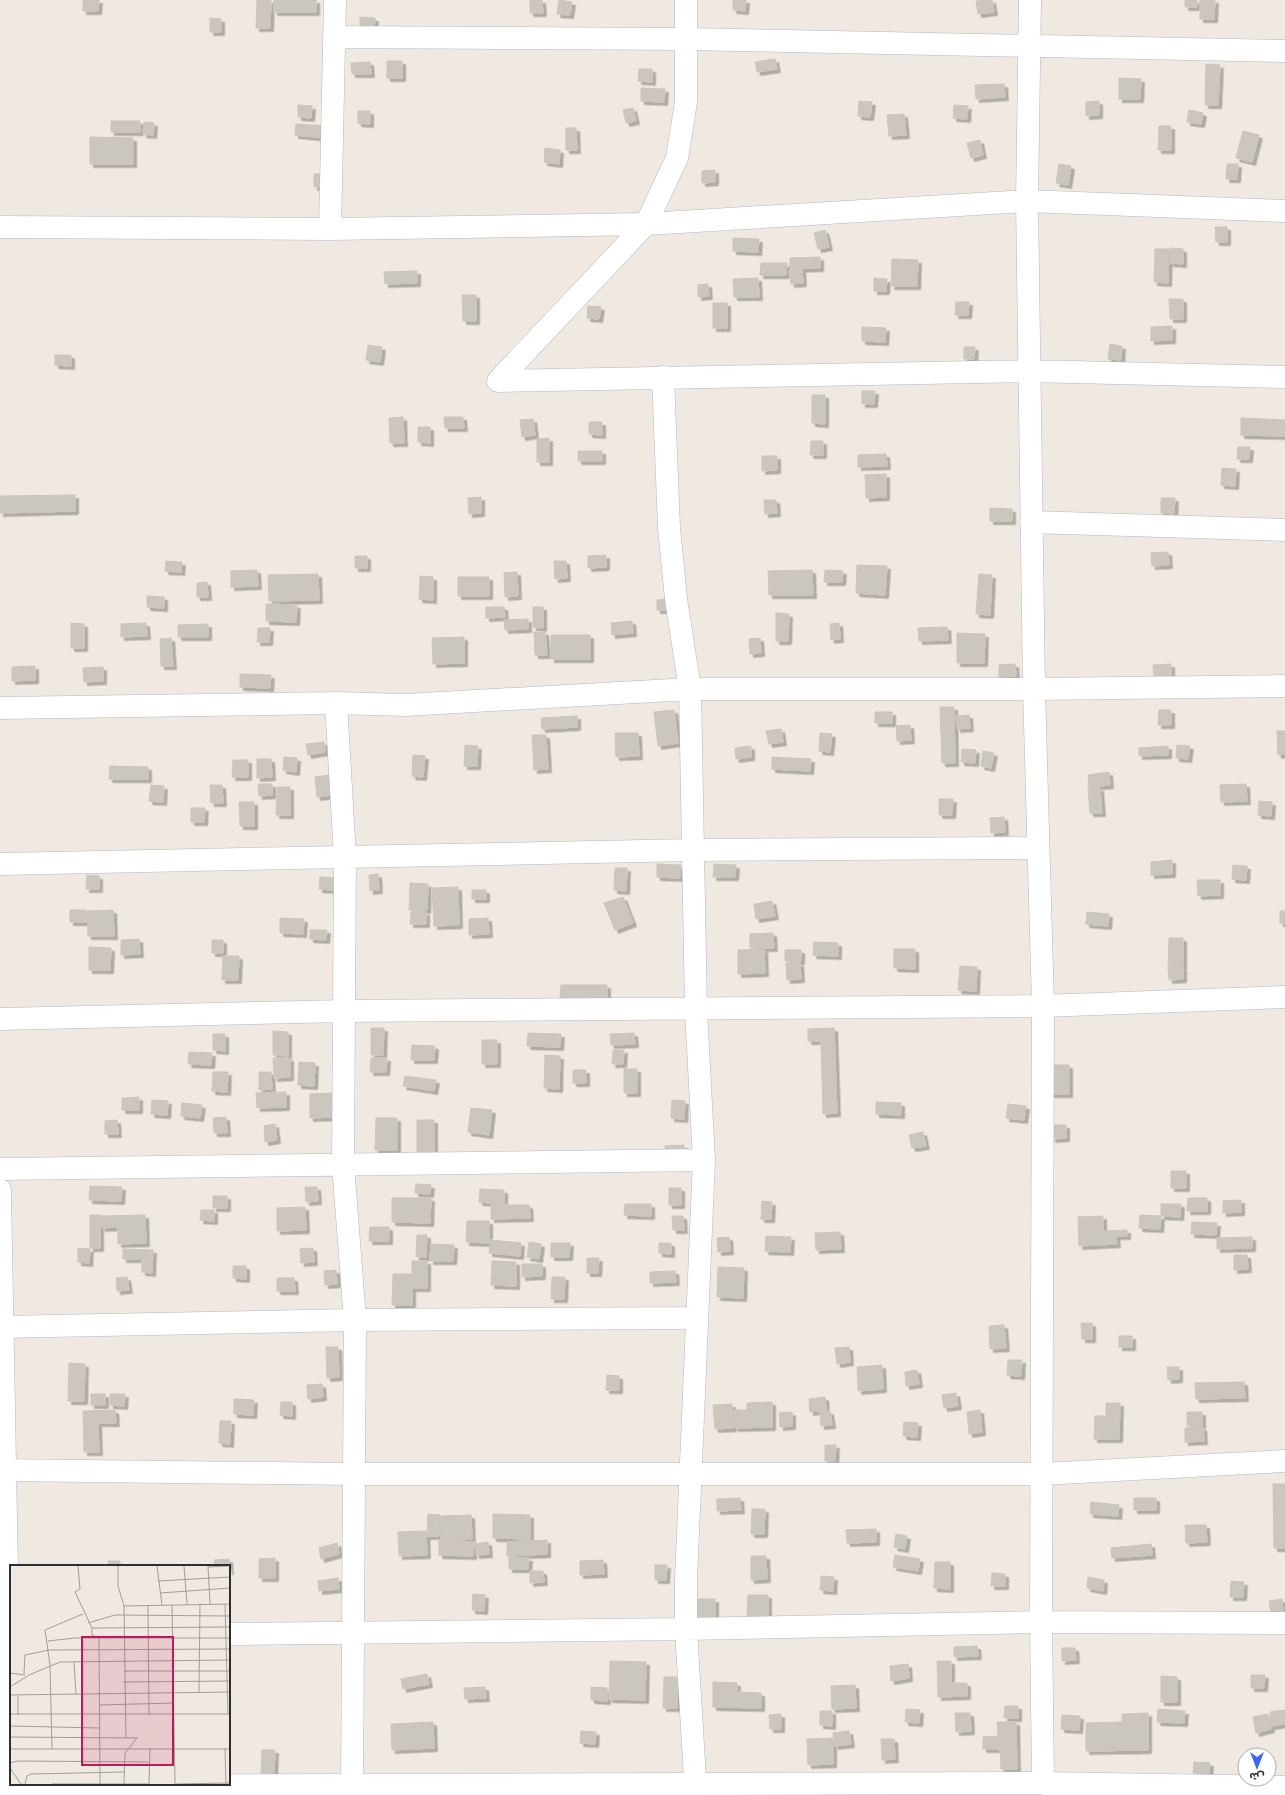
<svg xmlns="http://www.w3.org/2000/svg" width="1285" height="1795" font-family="'Sofia Sans Condensed','Noto Sans Arabic',sans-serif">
  <defs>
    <filter id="shadow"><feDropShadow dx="3.5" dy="3.5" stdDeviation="0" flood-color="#0004"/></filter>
  </defs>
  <rect width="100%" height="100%" fill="#efe9e1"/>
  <path fill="#cbc7bf" stroke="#cbc5ba" filter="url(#shadow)" d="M83 0H99L98 11H83Z
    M257 0H271L270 28H256Z
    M274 0H316V12H274Z
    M530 0H542L543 13H530Z
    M559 0 572 2 570 15 557 14Z
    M733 0H746L745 11 733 10Z
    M992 0 994 12 978 14 976 1Z
    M1185 0H1197V7H1185Z
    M1200 0H1215L1214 19H1200Z
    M360 17 375 18 374 31 360 30Z
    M210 18 221 19V32H210Z
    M775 59 777 69 757 72 755 62Z
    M387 61H402V78H387Z
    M370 62 371 74H352L351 63Z
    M1206 64 1220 65 1218 105H1205Z
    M639 69H652V82L638 81Z
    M1119 78 1141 79 1140 99H1119Z
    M1004 84 1005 97 976 99 975 85Z
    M641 88 665 89 664 102 641 101Z
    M859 101 872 102 870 117 858 116Z
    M1099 101V115L1086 116V102Z
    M298 105 312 106 311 118 298 117Z
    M954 105 968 106 967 119 953 118Z
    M633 108 636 121 626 123 623 110Z
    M1189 110 1203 113 1201 124 1187 122Z
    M358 111H370V124L358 123Z
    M904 114 906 135 889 136 887 115Z
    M111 121H140V132H111Z
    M144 122 154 123 153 135 143 134Z
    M296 124 327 126 326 138 295 135Z
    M1159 126H1171V150H1158Z
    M566 128H576L577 150H566Z
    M1243 131 1259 135 1252 162 1236 158Z
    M90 137 133 138V164H90Z
    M980 140 983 155 971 158 967 143Z
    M545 148 560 150 559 164 544 162Z
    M1059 164 1071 166 1068 185 1056 183Z
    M1227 164H1238L1237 179H1226Z
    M715 170V182L702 183V171Z
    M314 174H327V186L314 187Z
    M1215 227H1227V242H1216Z
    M825 230 829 247 818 249 814 233Z
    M733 238 759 239 758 252 733 251Z
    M1170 248 1183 249V264L1170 263Z
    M1155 249H1169L1168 283 1154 282Z
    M820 257V268L790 269V258Z
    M892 259 918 260 917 286H891Z
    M761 263H787L786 275H760Z
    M802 269 803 283 791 284 789 271Z
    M417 271V283L385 284 384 272Z
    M758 278 759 297H734L733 279Z
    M874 278 887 279 886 291H874Z
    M708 284 709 296 698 297V285Z
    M462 295H476V321H463Z
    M1169 299H1183V319H1170Z
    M956 302H969L968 315H955Z
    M713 303H727V328H713Z
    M588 306 601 307 599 319 587 318Z
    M1172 326V340L1151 341V327Z
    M862 327 886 328 885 342 862 341Z
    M1110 344 1122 346 1121 360 1108 359Z
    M368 345 382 347 380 362 366 360Z
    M964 347H975L974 359H964Z
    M55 355H71V366L55 365Z
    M862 391H875L874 404H862Z
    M812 395H825V424L812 423Z
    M403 417 404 443H390L389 418Z
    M444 417H463L464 428H445Z
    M1241 418 1285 420V436L1241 435Z
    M533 419 535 435 522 437 520 420Z
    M589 422H602V435L589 434Z
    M418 427H430V443L418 442Z
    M549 438V462H537V439Z
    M811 441H823V455H810Z
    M1238 447H1250L1249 459H1237Z
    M578 451H602V461H578Z
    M886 454 887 466 858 467V455Z
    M762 456H777V470L762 471Z
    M1222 468 1236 469 1235 486 1221 485Z
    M886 474V497L866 498 865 475Z
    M75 495V511L0 513V496Z
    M481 497V513L469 514 468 498Z
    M1161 498H1175L1174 514 1161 513Z
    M764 500H776L777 513 765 514Z
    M990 508 1012 509V521H990Z
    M1168 552 1169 565 1152 566 1151 553Z
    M606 555V567L588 568V556Z
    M355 556H367V568H355Z
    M166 561 182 562 181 572 165 571Z
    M554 561H566L567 578 555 579Z
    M857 565 887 566 885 595 856 593Z
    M257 570 258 586 231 587V571Z
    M812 570 813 595H769L768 571Z
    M825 570 843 571 842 582H824Z
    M517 572 518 596 505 597 504 573Z
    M318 574 319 600 269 601 268 575Z
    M979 574 992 575 990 615 976 614Z
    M420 576 433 577V600L419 599Z
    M458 577H489V596H458Z
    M207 582 208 597H197V583Z
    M147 596 164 597V608L147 607Z
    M669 599 670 610H657V600Z
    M266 604 297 605 296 622 266 621Z
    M486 607H504L505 617 486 618Z
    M533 607H543V628L533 627Z
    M776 613 789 614 788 641H776Z
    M528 619V629L505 630 504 620Z
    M632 621 633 633 612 635 611 623Z
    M71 623 84 624V648H71Z
    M146 623 147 636 121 637V624Z
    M839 623 840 639 831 640 830 624Z
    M208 624V637H178V625Z
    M947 627 948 640 919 641 918 628Z
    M258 628H270L269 642H257Z
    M534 632H545L547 655H535Z
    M957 633 985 634 984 663H957Z
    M551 635H590V659H551Z
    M464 637V663L433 664 432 638Z
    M171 638 173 666H161L160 639Z
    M760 638 761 653 750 654 749 639Z
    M1015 664 1016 676 999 677V665Z
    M1171 664V677L1154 678 1153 665Z
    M35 666V680L12 681V667Z
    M103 667V681L84 682 83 668Z
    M240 674 271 675 270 688 240 687Z
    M940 707H954L955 763H942Z
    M674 710 678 743 658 746 654 712Z
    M1159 710H1171V725H1158Z
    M875 712H892V723H875Z
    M969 715 970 728 957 729 956 716Z
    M577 716V727L542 729 541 718Z
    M910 725 911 740 897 741 896 726Z
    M781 729 783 742 769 744 766 731Z
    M1277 731H1285V754L1278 755Z
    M615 733H638L639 756 616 757Z
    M820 733 832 734 830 752 819 751Z
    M532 735H546L548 769 534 770Z
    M324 742 325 752 308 755 306 744Z
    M465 745 478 746 477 766H464Z
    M1177 745 1190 746 1188 759 1176 758Z
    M751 746V757L736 759 735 748Z
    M1168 746V755L1139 756V748Z
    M962 749 976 750 975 763 961 762Z
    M983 751 994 753 991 768 981 766Z
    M413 755 425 756 423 777 412 776Z
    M284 757 297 758 296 772 283 770Z
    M772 757 811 759 810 771 772 769Z
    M257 759H271L272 777 257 778Z
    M233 760H248V777H232Z
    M110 766 148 767V779H109Z
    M1109 772 1110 785 1089 787 1088 775Z
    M330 775 332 795 317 797 315 777Z
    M258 784H272V795L259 796Z
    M1246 784 1247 801 1221 802 1220 785Z
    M151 785 164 786 163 802 149 801Z
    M210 785H222L223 803H211Z
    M277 787H290V815H276Z
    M1088 788H1100L1102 813H1090Z
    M939 799H953L952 815H939Z
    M1259 801 1272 802 1271 816 1258 815Z
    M239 802H254V826H240Z
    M191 808H205L204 822H191Z
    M1004 817 1005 832 991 833 990 818Z
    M1172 860V874L1151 875V862Z
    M657 864 681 865 680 878 657 877Z
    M714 864 736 865 735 877H713Z
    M1233 865 1247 866 1246 880 1232 879Z
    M615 868H627L626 891 614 890Z
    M378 874 379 890 370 891 369 875Z
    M87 875 99 876V889H86Z
    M320 877 334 878 333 890 319 889Z
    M1197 880H1220V895L1198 896Z
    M410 883 428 884 427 910H409Z
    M458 887 459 925 434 926 432 888Z
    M472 890H486V899H472Z
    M623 897 633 923 615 930 604 903Z
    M772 901 775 916 756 919 754 904Z
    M70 910H86V922H70Z
    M113 910 114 936H88L87 911Z
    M1280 911H1285V923H1280Z
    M411 912H426V924H410Z
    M1087 912 1109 914 1108 926 1086 924Z
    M280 918 304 919 303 934 280 933Z
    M488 918 489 934 469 935V919Z
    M310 930H327L326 940 310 939Z
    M773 933 774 948H750V934Z
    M1169 938H1183V967H1168Z
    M139 939 140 954 121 955V940Z
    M212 940H223V953H212Z
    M814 942 838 943V956L813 955Z
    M89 947 111 948 110 970H89Z
    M764 949 765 973 738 974V950Z
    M894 949H915V969L894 968Z
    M785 950H801V961H785Z
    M223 956H239L238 980H222Z
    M786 963H800L801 979 787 980Z
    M960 966 977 967 976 991 958 990Z
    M1168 968H1183V979L1169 980Z
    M561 985H607V1000L560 999Z
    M371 1028H384L383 1055H371Z
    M834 1028 837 1113 823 1114 821 1041H808V1029Z
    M273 1031 288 1032V1056L273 1055Z
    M528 1033 561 1034 560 1047 527 1046Z
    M634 1033 635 1044 611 1045 610 1034Z
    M213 1034H225V1051L213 1050Z
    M482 1040H497V1064H482Z
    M412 1045 435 1046 434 1060H411Z
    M613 1050H624L623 1064H612Z
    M189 1052 212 1053 211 1065 188 1064Z
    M545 1055 560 1056 559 1089 544 1088Z
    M273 1058H290V1077L274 1078Z
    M371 1058H387L386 1072H370Z
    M299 1062 315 1063 314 1086 298 1085Z
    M1051 1065H1069V1094H1050Z
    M624 1069H637V1093H624Z
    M573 1070H586V1083H573Z
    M213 1072H228L227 1092 212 1091Z
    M259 1072H271L272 1089 259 1090Z
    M405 1076 436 1080 434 1091 403 1086Z
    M286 1092V1107L257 1108 256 1093Z
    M335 1093 336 1117 310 1118V1094Z
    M139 1097V1110H122V1098Z
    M152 1100 168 1101 167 1115 151 1114Z
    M672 1100 685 1101 684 1119 671 1118Z
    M876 1102 901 1103V1115L876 1114Z
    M182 1103 202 1105 200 1118 181 1116Z
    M1008 1104 1026 1106 1024 1120 1006 1118Z
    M471 1108 492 1110 489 1135 468 1132Z
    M226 1117 227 1133H214L213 1118Z
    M376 1118H397V1150H375Z
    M117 1120 118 1134H105V1121Z
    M417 1120H434V1152H417Z
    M275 1124 277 1140 265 1142 264 1126Z
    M1052 1125H1066V1138L1052 1139Z
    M923 1132 926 1146 912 1148 909 1135Z
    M684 1145V1158L666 1159 665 1146Z
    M1171 1171H1186V1188H1171Z
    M416 1184 431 1185 430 1194 415 1193Z
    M90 1186 122 1187 121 1201 89 1200Z
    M305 1187H317L318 1201 306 1202Z
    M669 1188H681V1205H669Z
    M480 1189 504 1190V1204L479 1202Z
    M213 1196H227V1208H213Z
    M392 1198H431L430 1223 392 1222Z
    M1188 1198H1207V1211H1187Z
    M1241 1200V1212L1223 1213V1201Z
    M762 1201 772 1202 771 1219H761Z
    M625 1204H651V1216L624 1215Z
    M1161 1204H1181L1180 1217 1161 1216Z
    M491 1205H529L530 1218 491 1219Z
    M305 1207 306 1230 277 1231V1208Z
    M201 1210H214V1221L200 1220Z
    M90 1215H100V1248H90Z
    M145 1215 146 1243 118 1244V1227L102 1228 101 1216Z
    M1140 1215 1161 1216 1160 1229 1139 1228Z
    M672 1216H683L684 1230H673Z
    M1103 1216V1231L1127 1230V1236H1116L1117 1244 1079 1246 1078 1217Z
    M467 1221H489V1243L466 1242Z
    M1192 1222 1217 1223 1216 1235 1191 1234Z
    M370 1227H389V1241H369Z
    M840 1232 841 1249 816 1250 815 1233Z
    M417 1235H427L426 1257H416Z
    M766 1236 791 1237 790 1252 765 1251Z
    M729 1237 730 1251 718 1252 717 1238Z
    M1252 1237V1248L1217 1249V1238Z
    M490 1240 521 1243 520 1256 489 1253Z
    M529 1242 541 1244 539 1259 527 1257Z
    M551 1243H570L569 1257H551Z
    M659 1243H671V1254L659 1253Z
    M431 1244 454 1245 453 1261H430Z
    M78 1248 90 1249 89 1263 78 1262Z
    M313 1248 314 1262 301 1263 300 1249Z
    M123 1249 153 1250 152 1273 142 1272V1259H123Z
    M1234 1255H1247L1248 1269 1234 1270Z
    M587 1258H599L598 1273H587Z
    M412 1261H427V1288H412V1305H392L393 1274H412Z
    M492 1261 516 1262V1286L491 1285Z
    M522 1264H542V1276L522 1277Z
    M233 1266H246V1279L233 1278Z
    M718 1267 744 1268 743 1298 717 1297Z
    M336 1270 337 1284 325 1285 324 1271Z
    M675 1271 676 1282 650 1283V1272Z
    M127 1277 129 1290 117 1291 116 1278Z
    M552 1277H565L564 1299H551Z
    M277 1278H294L295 1291H277Z
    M1081 1323H1092V1339H1082Z
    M1004 1325 1006 1348 990 1349 989 1326Z
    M1119 1336H1132V1347H1119Z
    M326 1347H338L339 1377 327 1378Z
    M849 1347 850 1362 837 1364 835 1348Z
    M1008 1360H1022L1021 1376 1007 1375Z
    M69 1363 85 1364 84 1401H68Z
    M882 1365 883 1389 858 1391 857 1367Z
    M1167 1367H1179V1379L1168 1380Z
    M917 1370 919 1384 906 1386 905 1372Z
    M607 1375 619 1376V1390H606Z
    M1244 1382 1245 1398 1196 1399 1195 1383Z
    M322 1384 323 1397 308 1399 307 1385Z
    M956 1393 958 1406 944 1408 942 1395Z
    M91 1394H105V1405H91Z
    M110 1394H125L124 1406 110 1405Z
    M825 1397 826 1410 810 1412 809 1399Z
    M234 1399 254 1400 253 1415 234 1414Z
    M281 1402H292V1416L280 1415Z
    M772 1402V1427L735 1428 734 1410H747V1403Z
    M1106 1403H1120L1119 1439H1094L1095 1416H1106Z
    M732 1404 733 1428 715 1429 713 1405Z
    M115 1410 116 1423H98L99 1452H84L83 1411Z
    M980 1410 982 1432 969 1434 967 1412Z
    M830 1411 832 1425 821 1426 820 1412Z
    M792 1412V1426L780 1427 779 1413Z
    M1187 1412H1202V1425L1187 1426Z
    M220 1421H231L230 1444 219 1443Z
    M904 1422 918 1423 917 1437 903 1436Z
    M1203 1427 1204 1441 1185 1442V1428Z
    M825 1445H836L835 1461H825Z
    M1273 1484H1285V1548H1274Z
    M740 1498 741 1510 717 1511V1499Z
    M1134 1498H1156V1510H1134Z
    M1091 1502 1119 1505 1118 1516 1090 1514Z
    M752 1509H765L764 1534H751Z
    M428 1514 440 1515 439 1536H427Z
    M493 1514 530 1515V1539L493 1538Z
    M471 1515 472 1539 441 1540V1516Z
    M1185 1525H1206L1207 1542 1186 1543Z
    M876 1529V1542L847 1543 846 1530Z
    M426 1531 427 1555 399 1556 398 1532Z
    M896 1534 907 1536 905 1549 894 1547Z
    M439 1540 474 1542 473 1556 439 1555Z
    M547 1540V1554L507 1556V1542Z
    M488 1542 489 1554 476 1555 475 1544Z
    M337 1543 339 1554 321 1559 319 1548Z
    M1151 1544 1152 1555 1112 1558 1111 1548Z
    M895 1555 920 1559 918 1571 893 1567Z
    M751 1556H766L767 1579 751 1580Z
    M509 1557 529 1558 528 1569H509Z
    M275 1558V1578H259V1559Z
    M229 1559 230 1571H229V1566H215L214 1560Z
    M603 1560 604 1574 580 1575V1561Z
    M108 1561H120V1566H108Z
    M935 1562H950V1589L934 1588Z
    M655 1565H667L666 1580H655Z
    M530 1571H543L544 1582 530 1583Z
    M992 1573 1005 1574V1586H991Z
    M821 1576 834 1577 833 1591 820 1590Z
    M1088 1577 1104 1580 1103 1591 1087 1588Z
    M338 1578 339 1589 319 1591 318 1581Z
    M1231 1581 1244 1582 1243 1597H1230Z
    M473 1594 485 1595 484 1611 472 1610Z
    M748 1595H768V1617H747Z
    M691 1599H715V1625L692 1626Z
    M1282 1599 1283 1612 1271 1613 1269 1601Z
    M977 1646 978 1656 954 1657V1647Z
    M1062 1648H1075L1076 1660 1062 1661Z
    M610 1661 646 1662 645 1700 609 1699Z
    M937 1661H951V1683H967V1696L938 1697Z
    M908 1664 909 1678 891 1681 890 1666Z
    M427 1674 429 1684 403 1689 401 1679Z
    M1251 1675H1265L1264 1688H1251Z
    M1161 1676 1177 1677V1702H1161Z
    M664 1677H677V1708H663Z
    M713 1682 737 1683V1692L761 1693V1708L713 1707Z
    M855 1685 856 1708 832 1709 831 1686Z
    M485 1687 486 1698 465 1699 464 1688Z
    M591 1687 607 1688V1701L591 1700Z
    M1005 1706H1018V1718H1004Z
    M906 1709 920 1710 919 1723 905 1722Z
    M1158 1709 1185 1711 1184 1723 1157 1722Z
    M1285 1710V1724L1271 1726 1270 1712Z
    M820 1711H832V1726L820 1725Z
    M955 1713H970L971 1731 956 1732Z
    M1148 1713V1750L1086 1751V1723L1122 1722V1714Z
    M781 1714V1729H770L769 1715Z
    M1268 1714 1271 1729 1256 1733 1253 1717Z
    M1062 1715 1080 1716 1079 1730 1061 1729Z
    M433 1722 434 1748 392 1750 391 1724Z
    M997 1722H1016L1017 1769H1001L1000 1749H983V1737L998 1736Z
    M581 1731 596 1732 595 1744 580 1743Z
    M849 1731 851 1744 835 1746 833 1733Z
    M833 1738V1764L808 1765 807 1739Z
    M881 1739H894L895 1759 882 1760Z
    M262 1750H275L274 1774 261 1773Z
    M1194 1762 1210 1763 1209 1775 1193 1773Z"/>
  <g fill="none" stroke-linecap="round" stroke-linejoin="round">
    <g stroke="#b4b7c1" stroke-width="23">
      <path id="street" d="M1030 0 1027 201 1034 689 1043 1006 1041 1622 1043 1783 1069 1795
        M334 37 686 39 1285 51
        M0 227 330 229 646 224 1027 201 1285 211
        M330 229 335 0
        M663 377 669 528 676 599 690 689 696 1010 704 1160 686 1580V1629L696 1795
        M498 381 1029 371 1285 377
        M498 381 646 224 677 158 686 102V0
        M1031 522 1285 530
        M336 703 345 857 343 1164 355 1320 352 1795
        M0 708 336 703 405 705 690 689H1034L1285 686
        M0 864 692 850 1038 848
        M0 1019 344 1011 1043 1006 1285 997
        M0 1169 704 1160
        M0 1190 11 1795
        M0 1327 355 1320 697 1318
        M0 1470 354 1474H1041L1285 1461
        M229 1634 686 1629 1041 1622 1285 1623
        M0 1786 1043 1783 1285 1787"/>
    </g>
    <use href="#street" stroke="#fff" stroke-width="22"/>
  </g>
  <g transform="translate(10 1565)">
    <rect width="220" height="220" fill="#efe9e1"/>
    <path fill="none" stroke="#a29e99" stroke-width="1" d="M68 1 70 24 65 27 82 63V70L89 73 90 219M108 1V21L114 41 116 173M147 1 152 40M174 1 177 39M198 1 200 39M198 2 218 1M148 16 220 12M150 28 220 23M215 39 218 149M138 40 139 150M162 40 165 219M114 41 220 39M78 58 105 50 220 51M82 63 220 62M38 76 65 73H220M64 97 66 129M114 106H220M0 108 15 110M14 109 15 90 39 85 220 84M113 117 220 116M0 122 19 110 50 97 220 95M189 128 190 39M0 130 220 127M8 131V150M90 140 164 138M0 149H220M0 161 90 163M0 172 128 173M0 184H220M42 184 40 100 35 65 73 49M215 184 216 219M0 198 8 196 139 197M0 203 11 219M15 219 17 211 21 209 114 207M42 219H139M114 219 115 188 127 173M139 219 140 183M165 219 220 218"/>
    <path fill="#c2185b" fill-opacity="0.15" stroke="#c2185b" stroke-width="2" d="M72 72H163V200H72Z"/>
    <rect width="220" height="220" fill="none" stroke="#2e2e2e" stroke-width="2"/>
  </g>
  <g transform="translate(1257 1767) rotate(180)"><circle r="19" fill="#ffffff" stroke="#ababab"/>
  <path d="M0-3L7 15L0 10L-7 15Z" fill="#4264fb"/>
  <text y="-6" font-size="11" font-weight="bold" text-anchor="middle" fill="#2e2e2e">ش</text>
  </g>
</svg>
